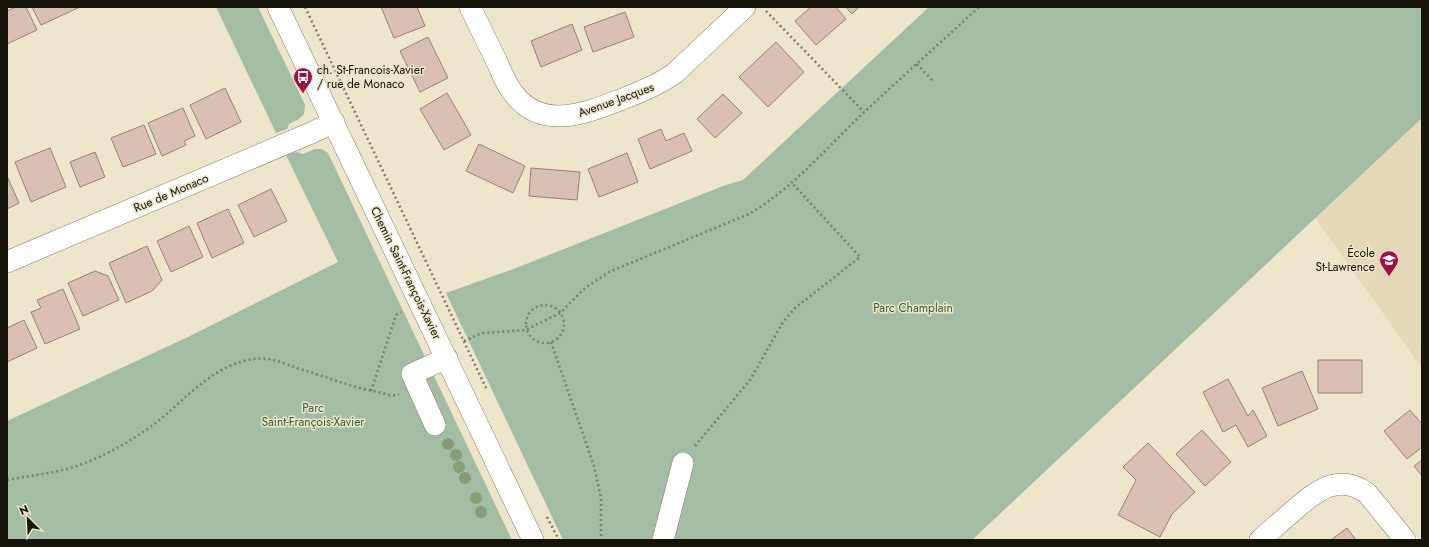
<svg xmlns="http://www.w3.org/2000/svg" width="1429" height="547" font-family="Jost,sans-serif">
  <rect width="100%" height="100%" fill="#ece4cb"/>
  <path fill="#e3d9b8" d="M1422 118V368L1315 218Z"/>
  <path fill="#a4bca3" d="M216 7H258L305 105 304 114 299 119 289 124 287 129 276 133Z
    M929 7H1422V118L972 540H563L446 293 511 270 723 186 743 180Z
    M315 149H322L328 153 512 540H7V421L188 337 338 262 286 155 297 152 303 154Z"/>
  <path fill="#dabfb5" stroke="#9a8077" d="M16 7H26L37 30 7 44V11Z
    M32 7H80L41 25Z
    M381 7H417L425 26 394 38Z
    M811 7H836L846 19 816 45 795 21Z
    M846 7H859L852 14Z
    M625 12 634 37 593 52 584 27Z
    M572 24 582 50 541 67 531 41Z
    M428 37 448 78 420 92 400 51Z
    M776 42 804 72 768 107 739 77Z
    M225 88 241 122 206 139 190 105Z
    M447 93 471 135 444 150 420 109Z
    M723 94 742 113 715 138 697 119Z
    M183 108 195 136 184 141 186 145 162 156 148 123Z
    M144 125 156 154 123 167 111 138Z
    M661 129 666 141 684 133 692 151 650 169 638 139Z
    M479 144 525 166 513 193 466 171Z
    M50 148 66 187 31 202 15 162Z
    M95 152 105 177 80 187 70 162Z
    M627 153 638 182 599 197 588 169Z
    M531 168 580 172 577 200 529 196Z
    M7 176 19 203 7 209Z
    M271 189 287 221 254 237 238 205Z
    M228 209 244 243 212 258 197 223Z
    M189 226 203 257 171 272 157 241Z
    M147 246 162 280 152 291 126 303 109 263Z
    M95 271 108 276 119 300 83 316 68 283Z
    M63 289 80 329 45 344 31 312 41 308 37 300Z
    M24 320 37 348 7 362V328Z
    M1318 360H1362V393H1318Z
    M1302 371 1318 409 1278 426 1262 388Z
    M1228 379 1248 416 1253 410 1267 436 1248 447 1236 425 1223 432 1203 392Z
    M1410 410 1422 424V447L1407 459 1384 431Z
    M1202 430 1231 462 1205 486 1176 454Z
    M1148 443 1195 492 1172 514 1160 537 1118 515 1136 480 1123 467Z
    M1422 460V476L1414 466Z
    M1347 528 1356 540H1331Z"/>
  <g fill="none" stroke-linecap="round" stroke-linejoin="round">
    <g stroke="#867f68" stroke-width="22">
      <path id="minor" d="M278 7 533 540
        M470 7C479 25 488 44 497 62 502 73 506 85 514 94 542 131 586 113 620 100 640 92 658 85 675 73L745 7
        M7 262 311 133 334 122
        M435 425 412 374 447 358
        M663 540 683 463
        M1260 540C1271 530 1282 521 1293 511 1315 492 1338 472 1367 493L1405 540"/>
    </g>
    <path stroke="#817c6b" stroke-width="2.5" stroke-dasharray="2 3" stroke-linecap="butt" d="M305 7 487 390
      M766 11 864 112
      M917 64 933 81
      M526 324a19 19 0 1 1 38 0a19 19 0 1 1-38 0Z
      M464 341 482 333 526 330 560 313 585 288 609 272 749 214C790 190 822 153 856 120 896 82 938 45 979 7
      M551 342 594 466 601 498V540
      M371 391 396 315 401 312
      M695 446 750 380 783 322 795 308 860 257 791 182
      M7 480C27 476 47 474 67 469 94 461 120 448 143 432 177 410 204 371 244 361 268 354 281 363 303 370 327 377 353 388 378 392 385 394 393 397 399 394
      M547 517 559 540"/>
    <use href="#minor" stroke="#fff" stroke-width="21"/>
  </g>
  <g fill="#869d78">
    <circle cx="448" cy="444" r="6"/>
    <circle cx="456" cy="455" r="6"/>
    <circle cx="459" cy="467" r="6"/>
    <circle cx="465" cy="478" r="6"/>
    <circle cx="476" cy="498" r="6"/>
    <circle cx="481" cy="512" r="6"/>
  </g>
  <defs>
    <g id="bus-pin" transform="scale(1)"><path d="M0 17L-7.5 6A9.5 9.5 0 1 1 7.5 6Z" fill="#a60d40" stroke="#ece4cb"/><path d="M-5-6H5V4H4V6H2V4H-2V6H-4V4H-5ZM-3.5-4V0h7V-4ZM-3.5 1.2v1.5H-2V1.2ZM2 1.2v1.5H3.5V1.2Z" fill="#fff"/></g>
    <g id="school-pin" transform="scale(1)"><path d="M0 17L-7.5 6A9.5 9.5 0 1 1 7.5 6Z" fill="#a60d40" stroke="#ece4cb"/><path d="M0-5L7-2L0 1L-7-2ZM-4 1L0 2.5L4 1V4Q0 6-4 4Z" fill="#fff"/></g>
  </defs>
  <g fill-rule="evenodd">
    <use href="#bus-pin" x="303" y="77"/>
    <use href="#school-pin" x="1389" y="260"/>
  </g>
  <g text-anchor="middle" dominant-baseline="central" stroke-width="3" stroke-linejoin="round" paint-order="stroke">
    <g font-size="12" fill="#15130a" stroke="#ece4cb" text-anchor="start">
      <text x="317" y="70">ch. St-Francois-Xavier<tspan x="317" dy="14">/ rue de Monaco</tspan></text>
      <text x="1375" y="253" text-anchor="end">École<tspan x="1375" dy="14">St-Lawrence</tspan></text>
    </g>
    <g font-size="12" fill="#15130a" stroke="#ece4cb">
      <text transform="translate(616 100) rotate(-20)">Avenue Jacques</text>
      <text transform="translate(171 193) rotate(-23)">Rue de Monaco</text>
      <text transform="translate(406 273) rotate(64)">Chemin Saint-François-Xavier</text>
    </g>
    <g font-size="12" fill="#336334" stroke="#ece4cb">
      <text x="913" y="308">Parc Champlain</text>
      <text x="313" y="408">Parc<tspan x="313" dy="14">Saint-François-Xavier</tspan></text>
    </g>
  </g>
  <rect width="1429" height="547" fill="none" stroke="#15130a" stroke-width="16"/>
  <g transform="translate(28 519) rotate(336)" stroke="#ece4cb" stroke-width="3" paint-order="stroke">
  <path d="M0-3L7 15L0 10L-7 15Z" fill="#15130a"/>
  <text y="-6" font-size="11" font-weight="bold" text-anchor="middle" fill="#15130a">N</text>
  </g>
</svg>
